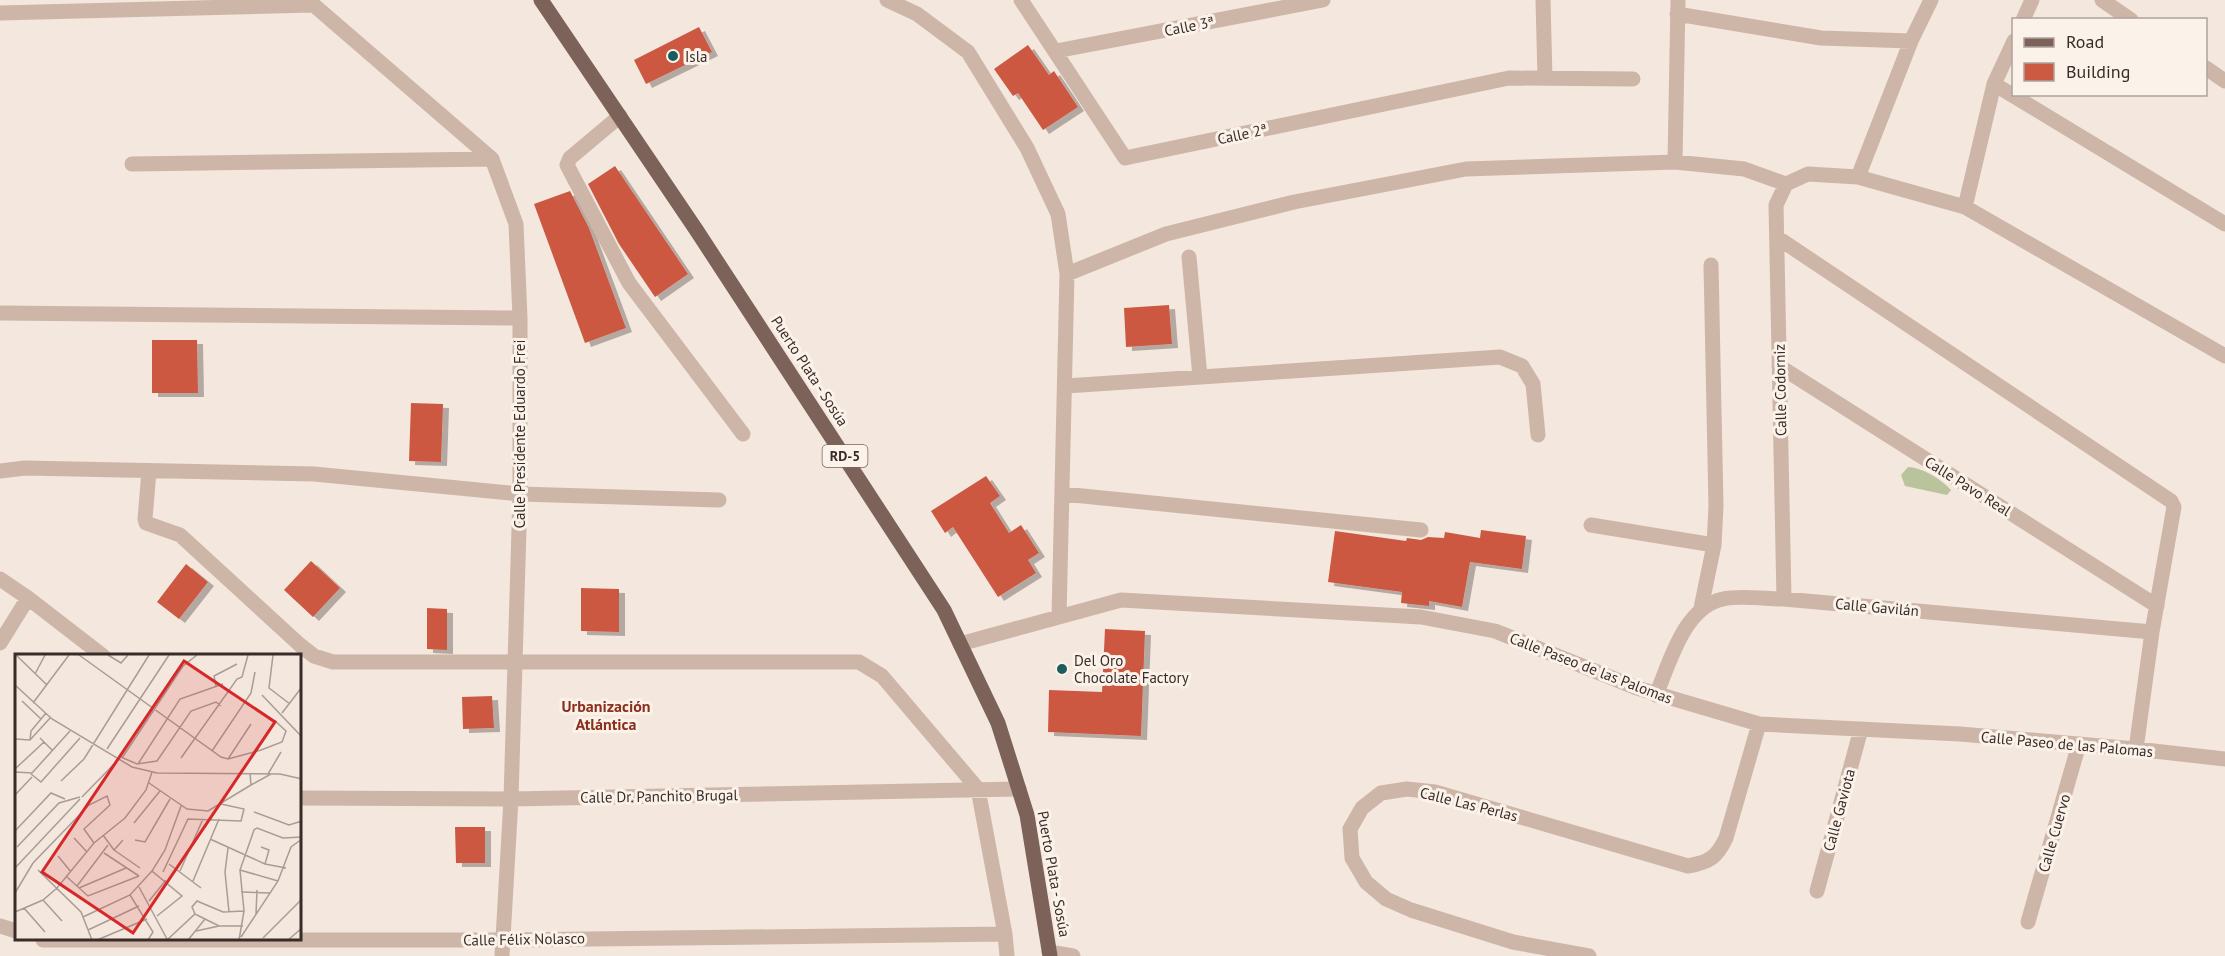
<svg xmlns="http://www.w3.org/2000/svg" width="2225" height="956" font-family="'PT Sans',sans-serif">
  <defs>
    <filter id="shadow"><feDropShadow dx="6" dy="4" stdDeviation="0" flood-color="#0004"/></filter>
  </defs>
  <rect width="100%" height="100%" fill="#f4e7dd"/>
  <path fill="#b9c49c" d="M1908 467C1923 468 1941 479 1951 490L1947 495 1905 486 1901 475Z"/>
  <path fill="#cc5942" filter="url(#shadow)" d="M699 27 712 52 646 84 634 60Z
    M1028 45 1049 75 1054 71 1078 107 1043 130 1018 93 1013 96 994 69Z
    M615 166 688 274 655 297 619 244 588 184Z
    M570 191 589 228 626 328 585 343 534 204Z
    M1169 305 1172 344 1126 347 1124 308Z
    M152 340H197L198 393H152Z
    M411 403 443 404 441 462 409 461Z
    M986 476 1000 496 990 503 1009 533 1021 525 1039 553 1028 560 1036 573 998 597 953 527 945 533 931 511Z
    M1481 530 1526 536 1522 569 1470 562 1462 607 1429 601V606L1401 603 1402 592 1328 582 1335 531 1406 541 1407 538 1421 540 1428 537 1444 538 1445 532 1480 538Z
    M311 561 340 588 313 617 284 590Z
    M186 564 208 582 179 619 157 602Z
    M581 588 619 589V632L581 631Z
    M427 608 447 609V650L427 649Z
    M1105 629 1145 631 1141 736 1048 732 1049 690 1102 692Z
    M492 696 494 728 463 729 462 697Z
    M455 827H485V863H456Z"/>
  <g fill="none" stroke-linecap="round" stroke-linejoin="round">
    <path stroke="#cdb6a8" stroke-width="15" d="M308 0 492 159 516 224 520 318V494L511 799 502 956
      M887 0 917 14 968 52 1027 148 1058 214 1067 274 1059 617
      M1021 0 1125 158 1509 78 1633 79
      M1543 0 1545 78
      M2102 0 2131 20
      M0 13 313 5
      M1677 14 1821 38 1911 41
      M2023 20 2032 0
      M1056 51 1323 0
      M2206 68 2225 81
      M1994 84 2225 224
      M620 116 570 158 567 165 629 283 743 434
      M1675 162 1744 169 1786 184 1808 174 1858 177 1965 207 2225 356
      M132 164 492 159
      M1858 177 1911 41 1931 0
      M1965 207 1994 84 2014 41
      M1778 238 2171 501 2174 507 2152 632 2136 749
      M1189 257 1200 377
      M1711 265 1716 506 1714 545
      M1067 274 1166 234 1294 202 1466 169 1675 162 1678 0
      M0 313 520 318
      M1779 366 2157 606
      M1066 386 1500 357 1522 366 1533 384 1538 435
      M0 471 25 468 314 474 520 494 719 500
      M149 471 145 519 146 523 180 535 300 645 314 656 333 662H859L882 676 978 789 1005 934 1007 956
      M1063 494 1421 530
      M1591 525 1714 545 1701 608
      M0 579 28 598 103 656
      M1784 599 1776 205 1786 184
      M0 643 28 598
      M960 644 1121 600 1421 617 1495 631 1637 688 1759 724 1960 734 2136 749 2225 759
      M1656 695C1670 662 1684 607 1723 599 1739 595 1767 599 1784 599L2152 632
      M300 798 511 799 1019 789
      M1817 891 1861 729
      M2028 922 2079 744
      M0 926 16 931
      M43 940H502L1005 934
      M1049 952 1073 956
      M1589 956 1513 942 1411 910 1386 899 1366 882 1352 858 1350 829 1362 808 1381 793 1407 789 1435 792 1688 866C1710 862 1717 857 1726 838L1759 724"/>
    <path stroke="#7c6259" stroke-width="15" d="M541 0 697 231 944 610 998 723 1027 815 1050 956"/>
  </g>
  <g fill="#1b5d5c" stroke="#fbf2ea" stroke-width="2">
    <circle cx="673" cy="56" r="6"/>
    <circle cx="1062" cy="669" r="6"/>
  </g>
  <g text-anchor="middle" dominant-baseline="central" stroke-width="6" stroke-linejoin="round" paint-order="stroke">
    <rect fill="#fbf2ea" stroke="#736762" stroke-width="1.5" x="822.5" y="445" width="45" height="22" rx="4.5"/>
    <g font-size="14" font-weight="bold" fill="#392c28">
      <text x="845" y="456">RD-5</text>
    </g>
    <g font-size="15" fill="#392c28" stroke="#fbf2ea">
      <text transform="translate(1189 26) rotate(-11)">Calle 3ª</text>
      <text transform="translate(1242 134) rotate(-12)">Calle 2ª</text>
      <text transform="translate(810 371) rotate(57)">Puerto Plata - Sosúa</text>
      <text transform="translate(1780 390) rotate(-91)">Calle Codorniz</text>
      <text transform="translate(519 434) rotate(-90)">Calle Presidente Eduardo Frei</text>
      <text transform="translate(1968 486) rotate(32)">Calle Pavo Real</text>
      <text transform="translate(1877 607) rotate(5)">Calle Gavilán</text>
      <text transform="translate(1591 668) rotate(21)">Calle Paseo de las Palomas</text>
      <text transform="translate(2067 744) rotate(5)">Calle Paseo de las Palomas</text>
      <text transform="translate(659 796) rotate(-1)">Calle Dr. Panchito Brugal</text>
      <text transform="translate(1469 804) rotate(14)">Calle Las Perlas</text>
      <text transform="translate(1839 810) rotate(-75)">Calle Gaviota</text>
      <text transform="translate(2054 833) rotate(-74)">Calle Cuervo</text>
      <text transform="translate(1054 874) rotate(80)">Puerto Plata - Sosúa</text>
      <text transform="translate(524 939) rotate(-1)">Calle Félix Nolasco</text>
    </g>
    <g font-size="15" fill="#392c28" stroke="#fbf2ea" text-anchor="start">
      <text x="685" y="56">Isla</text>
      <text x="1074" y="660">Del Oro<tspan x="1074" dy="17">Chocolate Factory</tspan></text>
    </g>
    <g font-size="16" font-weight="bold" fill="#8c2f1d" stroke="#fbf2ea">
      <text x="606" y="706">Urbanización<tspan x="606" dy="18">Atlántica</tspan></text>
    </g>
  </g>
  <g transform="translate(15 654)">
    <rect width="286" height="286" fill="#f4e7dd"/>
    <path fill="none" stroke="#a99c95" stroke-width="1.5" d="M1 1 32 31M64 1 206 103 213 105 239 98 246 96 267 88 271 77 260 67 239 98M93 1 106 9 113 1M258 1 254 34 275 50M20 20 30 1M0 31 37 65 117 113 142 119 265 120 287 125M201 32 199 22 222 10M247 41 287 83M7 47 26 65M18 49 54 1M267 59 287 33M25 84 38 97M0 85 15 86 36 63M15 86 16 77 31 59M92 95 154 1M197 97 236 39 240 18M106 103 122 110 142 107 176 57 201 48 206 52M107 104 168 12 182 1M166 104 222 25 227 23 233 1M213 105 236 70M123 110 165 45 208 30M0 115 29 88M0 118 17 119 55 77M16 120 26 128 65 84M253 120 266 98M46 127 69 105 134 1M134 129 172 155 193 157 236 131 235 119M236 131 256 120M0 141 17 123M67 143 102 107M239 158 274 171 287 167M119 169 145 137M0 177 36 139 50 145M88 181 99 196 108 186M59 184 72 198M195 185 250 210 271 214M120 186 130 188 155 145M2 193 44 149 65 143M246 193 254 196 250 210M213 194 210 218 214 258M99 196 125 214M89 199 124 222M43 202 56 218M154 210 186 234M0 214 65 145M23 216 66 258 77 286M225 216 263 227M165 217 188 165M148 218 173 165 226 167 229 155 206 150M52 223 73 242 124 222M178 227 204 165M62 232 93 191M124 233 152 285M64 234 111 214M226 238 255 239M0 239 18 209 74 151 92 142 95 151 69 175 79 189M115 241 138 278 133 286M28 246 47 267M134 247 151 226M9 254 30 278M0 258 28 246 42 234 79 189 110 164 131 136 137 118M180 260 177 253 182 247 208 258 229 257M241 260 242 236M142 262 167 242 137 217 150 196 166 152M68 263 115 241 137 217M73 276 124 252M181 277 204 272M226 283 263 227 276 193 287 185M248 284 287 245M82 286 132 265M152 286 180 260 204 272H228M173 286 190 265M224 286 229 257 225 216 239 176 242 174 268 184 287 183M273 286 287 274"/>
    <path fill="#d62828" fill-opacity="0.15" stroke="#d62828" stroke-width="3" d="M169 7 260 68 118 279 27 218Z"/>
    <rect width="286" height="286" fill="none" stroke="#392c28" stroke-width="3"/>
  </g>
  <rect x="2012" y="18" width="195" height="78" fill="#fbf2ea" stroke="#ada39c" stroke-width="1.5"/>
  <rect x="2024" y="38" width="30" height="9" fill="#7c6259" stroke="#ada39c" stroke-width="1.5"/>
  <text x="2066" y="48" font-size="18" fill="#392c28">Road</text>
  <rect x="2024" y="63" width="30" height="18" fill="#cc5942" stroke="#ada39c" stroke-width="1.5"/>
  <text x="2066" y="78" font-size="18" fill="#392c28">Building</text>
</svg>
